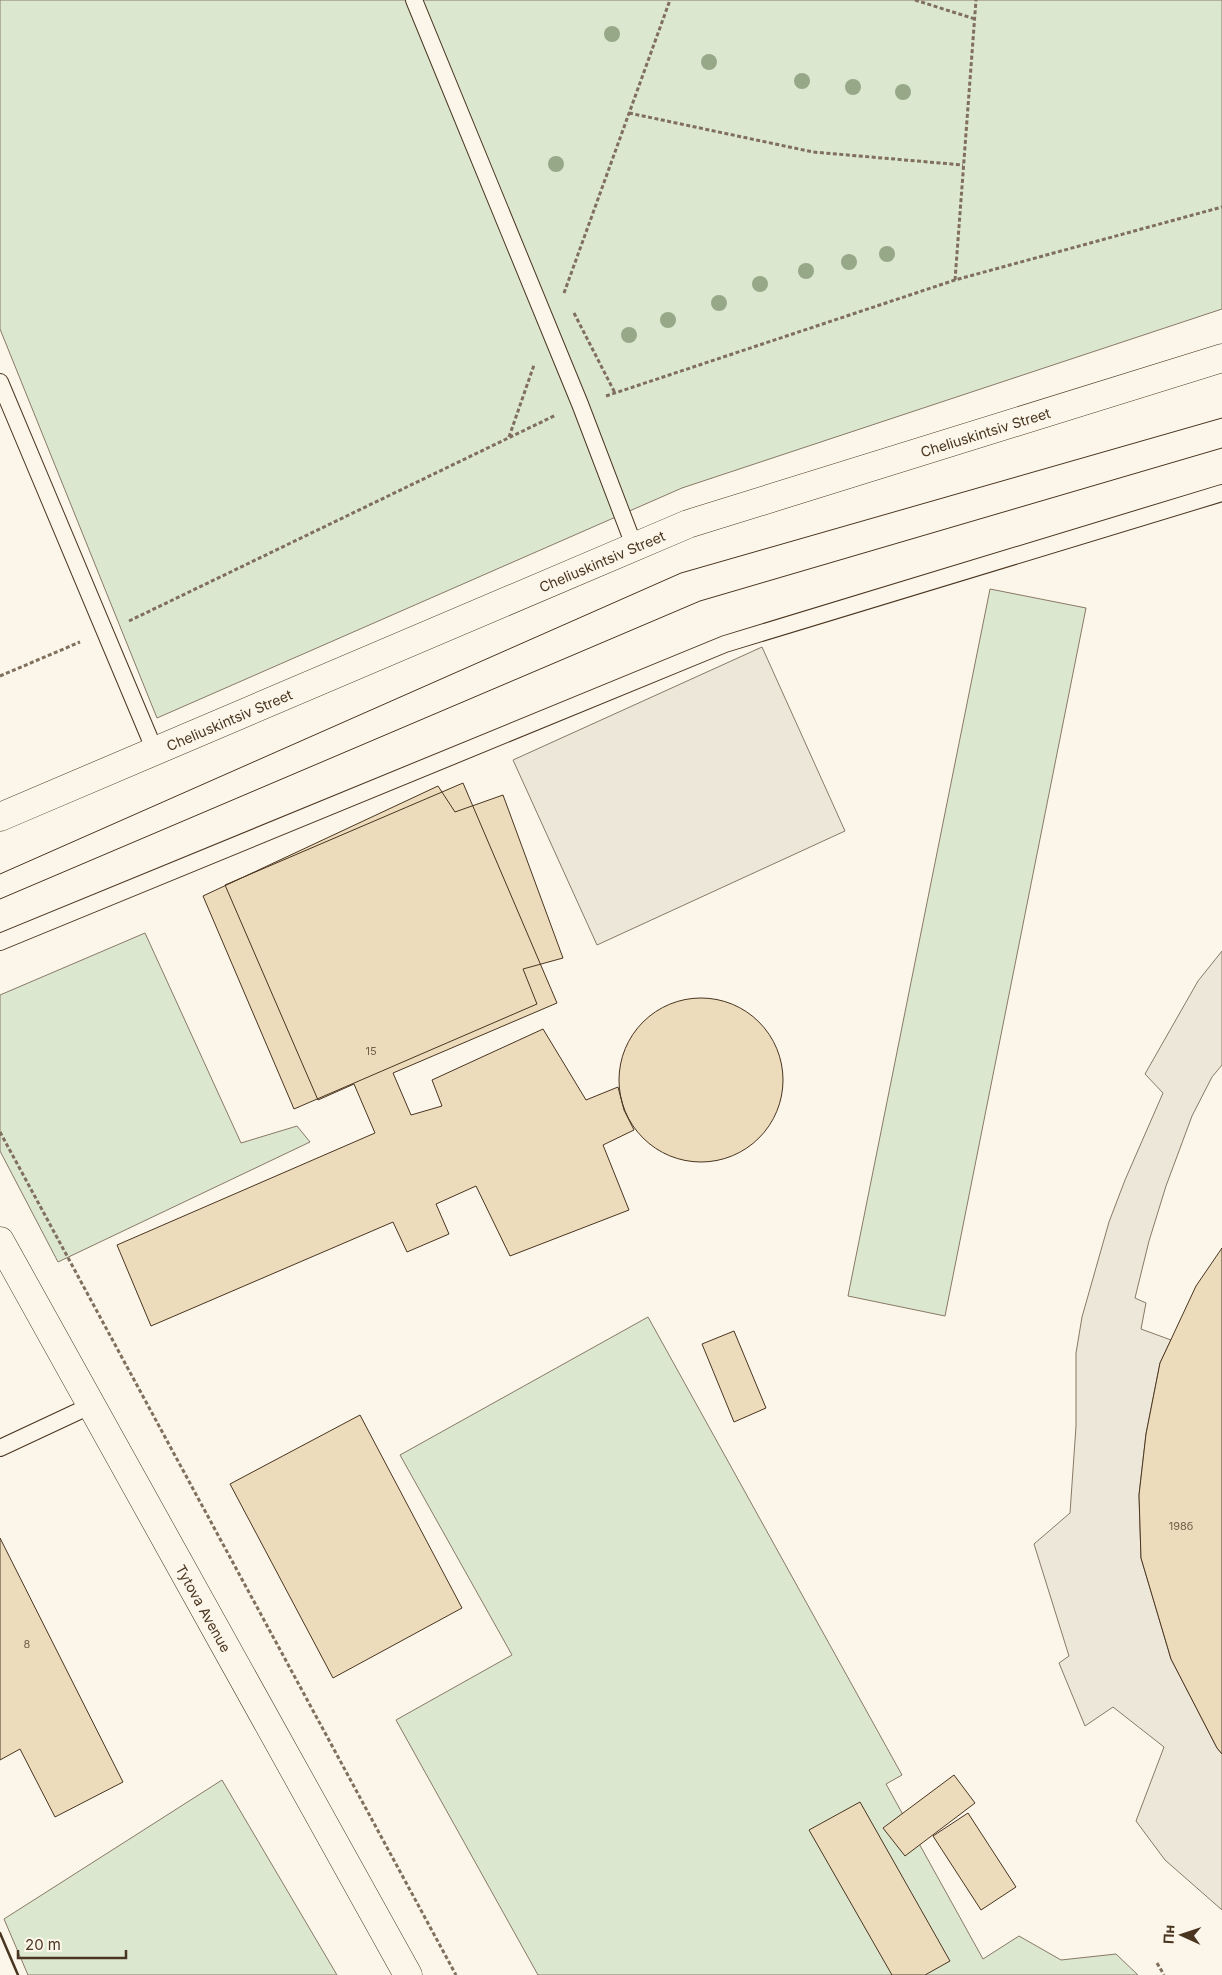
<svg xmlns="http://www.w3.org/2000/svg" width="1222" height="1975" font-family="Inter,sans-serif">
  <rect width="100%" height="100%" fill="#fbf6e9"/>
  <path fill="#dce7d0" stroke="#887966" d="M0 0H1222V309L682 488 157 718 0 329Z
    M990 589 1086 608 945 1316 848 1296Z
    M145 933 241 1143 297 1126 310 1142 58 1262 0 1151V995Z
    M648 1317 902 1775 886 1784 983 1959 1019 1936 1061 1960 1116 1954 1138 1975H538L396 1720 512 1655 400 1455Z
    M222 1780 337 1975H28L4 1919Z"/>
  <path fill="#ede7d9" stroke="#887966" d="M762 647 845 831 597 945 513 760Z
    M1222 951V1065L1212 1077 1192 1116 1166 1186 1149 1241 1135 1298 1146 1303 1141 1329 1171 1340 1160 1363 1146 1434 1139 1495 1141 1558 1171 1659 1217 1748 1222 1754V1910L1165 1860 1136 1821 1164 1747 1113 1707 1085 1726 1059 1663 1069 1656 1034 1544 1070 1513 1076 1426V1353L1082 1317 1109 1222 1125 1180 1163 1093 1145 1074 1198 981Z"/>
  <path fill="#ecdcbc" stroke="#4a3520" d="M463 783 557 1003 393 1073 411 1115 442 1106 432 1080 543 1029 586 1100 618 1087 624 1110 634 1130 603 1145 629 1210 510 1256 476 1186 436 1204 449 1234 407 1252 393 1222 151 1326 117 1245 375 1133 354 1084 318 1100 225 885Z
    M438 786 455 812 503 795 563 958 523 969 537 1004 294 1109 203 896Z
    M619 1080a82 82 0 1 1 164 0a82 82 0 1 1-164 0Z
    M1222 1248V1754L1217 1748 1171 1659 1141 1558 1139 1495 1146 1434 1160 1363 1196 1286Z
    M734 1331 766 1408 734 1422 702 1344Z
    M360 1415 462 1608 333 1678 230 1484Z
    M0 1538 123 1782 55 1817 20 1749 0 1760Z
    M954 1775 975 1803 905 1856 883 1828Z
    M860 1802 950 1961 925 1975H892L809 1830Z
    M968 1813 1016 1887 981 1910 933 1836Z"/>
  <g fill="none" stroke-linecap="round" stroke-linejoin="round">
    <g stroke="#4a3520" stroke-width="18">
      <path id="lane" d="M414 0 580 404 635 548
        M0 382 155 751
        M0 942 725 644 1222 493
        M0 1448 92 1405"/>
    </g>
    <g stroke="#4a3520" stroke-width="29">
      <g id="secondary">
        <path id="s1" d="M0 817 688 524 1222 358"/>
        <path id="s2" d="M0 1241 408 1975"/>
      </g>
    </g>
    <path stroke="#7f6f5c" stroke-width="3" stroke-dasharray="4 2.5" stroke-linecap="butt" d="M915 0 975 19
      M629 113 813 152 963 165
      M955 280 976 0
      M564 293 670 0
      M574 313 615 393
      M606 396 955 280 1222 207
      M509 437 534 365
      M129 621 556 415
      M0 676 80 642
      M0 1132 456 1975
      M1157 1963 1164 1975"/>
    <use href="#lane" stroke="#fbf6e9" stroke-width="16"/>
    <use href="#secondary" stroke="#fbf6e9" stroke-width="28"/>
    <path stroke="#4a3520" stroke-width="1" d="M0 874 681 573 1222 418
      M0 899 700 601 1222 448"/>
    <path stroke="#4a3520" stroke-width="2.5" d="M0 1933 18 1975"/>
  </g>
  <g fill="#96a887">
    <circle cx="612" cy="34" r="8"/>
    <circle cx="709" cy="62" r="8"/>
    <circle cx="802" cy="81" r="8"/>
    <circle cx="853" cy="87" r="8"/>
    <circle cx="903" cy="92" r="8"/>
    <circle cx="556" cy="164" r="8"/>
    <circle cx="887" cy="254" r="8"/>
    <circle cx="849" cy="262" r="8"/>
    <circle cx="806" cy="271" r="8"/>
    <circle cx="760" cy="284" r="8"/>
    <circle cx="719" cy="303" r="8"/>
    <circle cx="668" cy="320" r="8"/>
    <circle cx="629" cy="335" r="8"/>
  </g>
  <g text-anchor="middle" dominant-baseline="central" stroke-width="4" stroke-linejoin="round" paint-order="stroke">
    <g font-size="11" fill="#725f47">
      <text x="371" y="1051">15</text>
      <text x="1181" y="1526">198б</text>
      <text x="27" y="1644">8</text>
    </g>
    <g font-size="14" fill="#4a3520" stroke="#fbf6e9">
      <text stroke="none"><textPath href="#s1" startOffset="1059">Cheliuskintsiv Street</textPath></text>
      <text stroke="none"><textPath href="#s1" startOffset="654">Cheliuskintsiv Street</textPath></text>
      <text stroke="none"><textPath href="#s1" startOffset="249">Cheliuskintsiv Street</textPath></text>
      <text stroke="none"><textPath href="#s2" startOffset="420">Tytova Avenue</textPath></text>
    </g>
  </g>
  <g transform="translate(1182 1935) rotate(273)" stroke="#fbf6e9" stroke-width="4" paint-order="stroke">
  <path d="M0-4L9 19L0 12L-9 19Z" fill="#4a3520"/>
  <text y="-8" font-size="14" font-weight="bold" text-anchor="middle" fill="#4a3520">Пн</text>
  </g>
  <path d="M18 1950v8h108v-8" fill="none" stroke="#4a3520" stroke-width="2.5"/>
  <text x="25" y="1950" font-size="15" fill="#4a3520" stroke="#fbf6e9" stroke-width="4" paint-order="stroke">20 m</text>
</svg>
